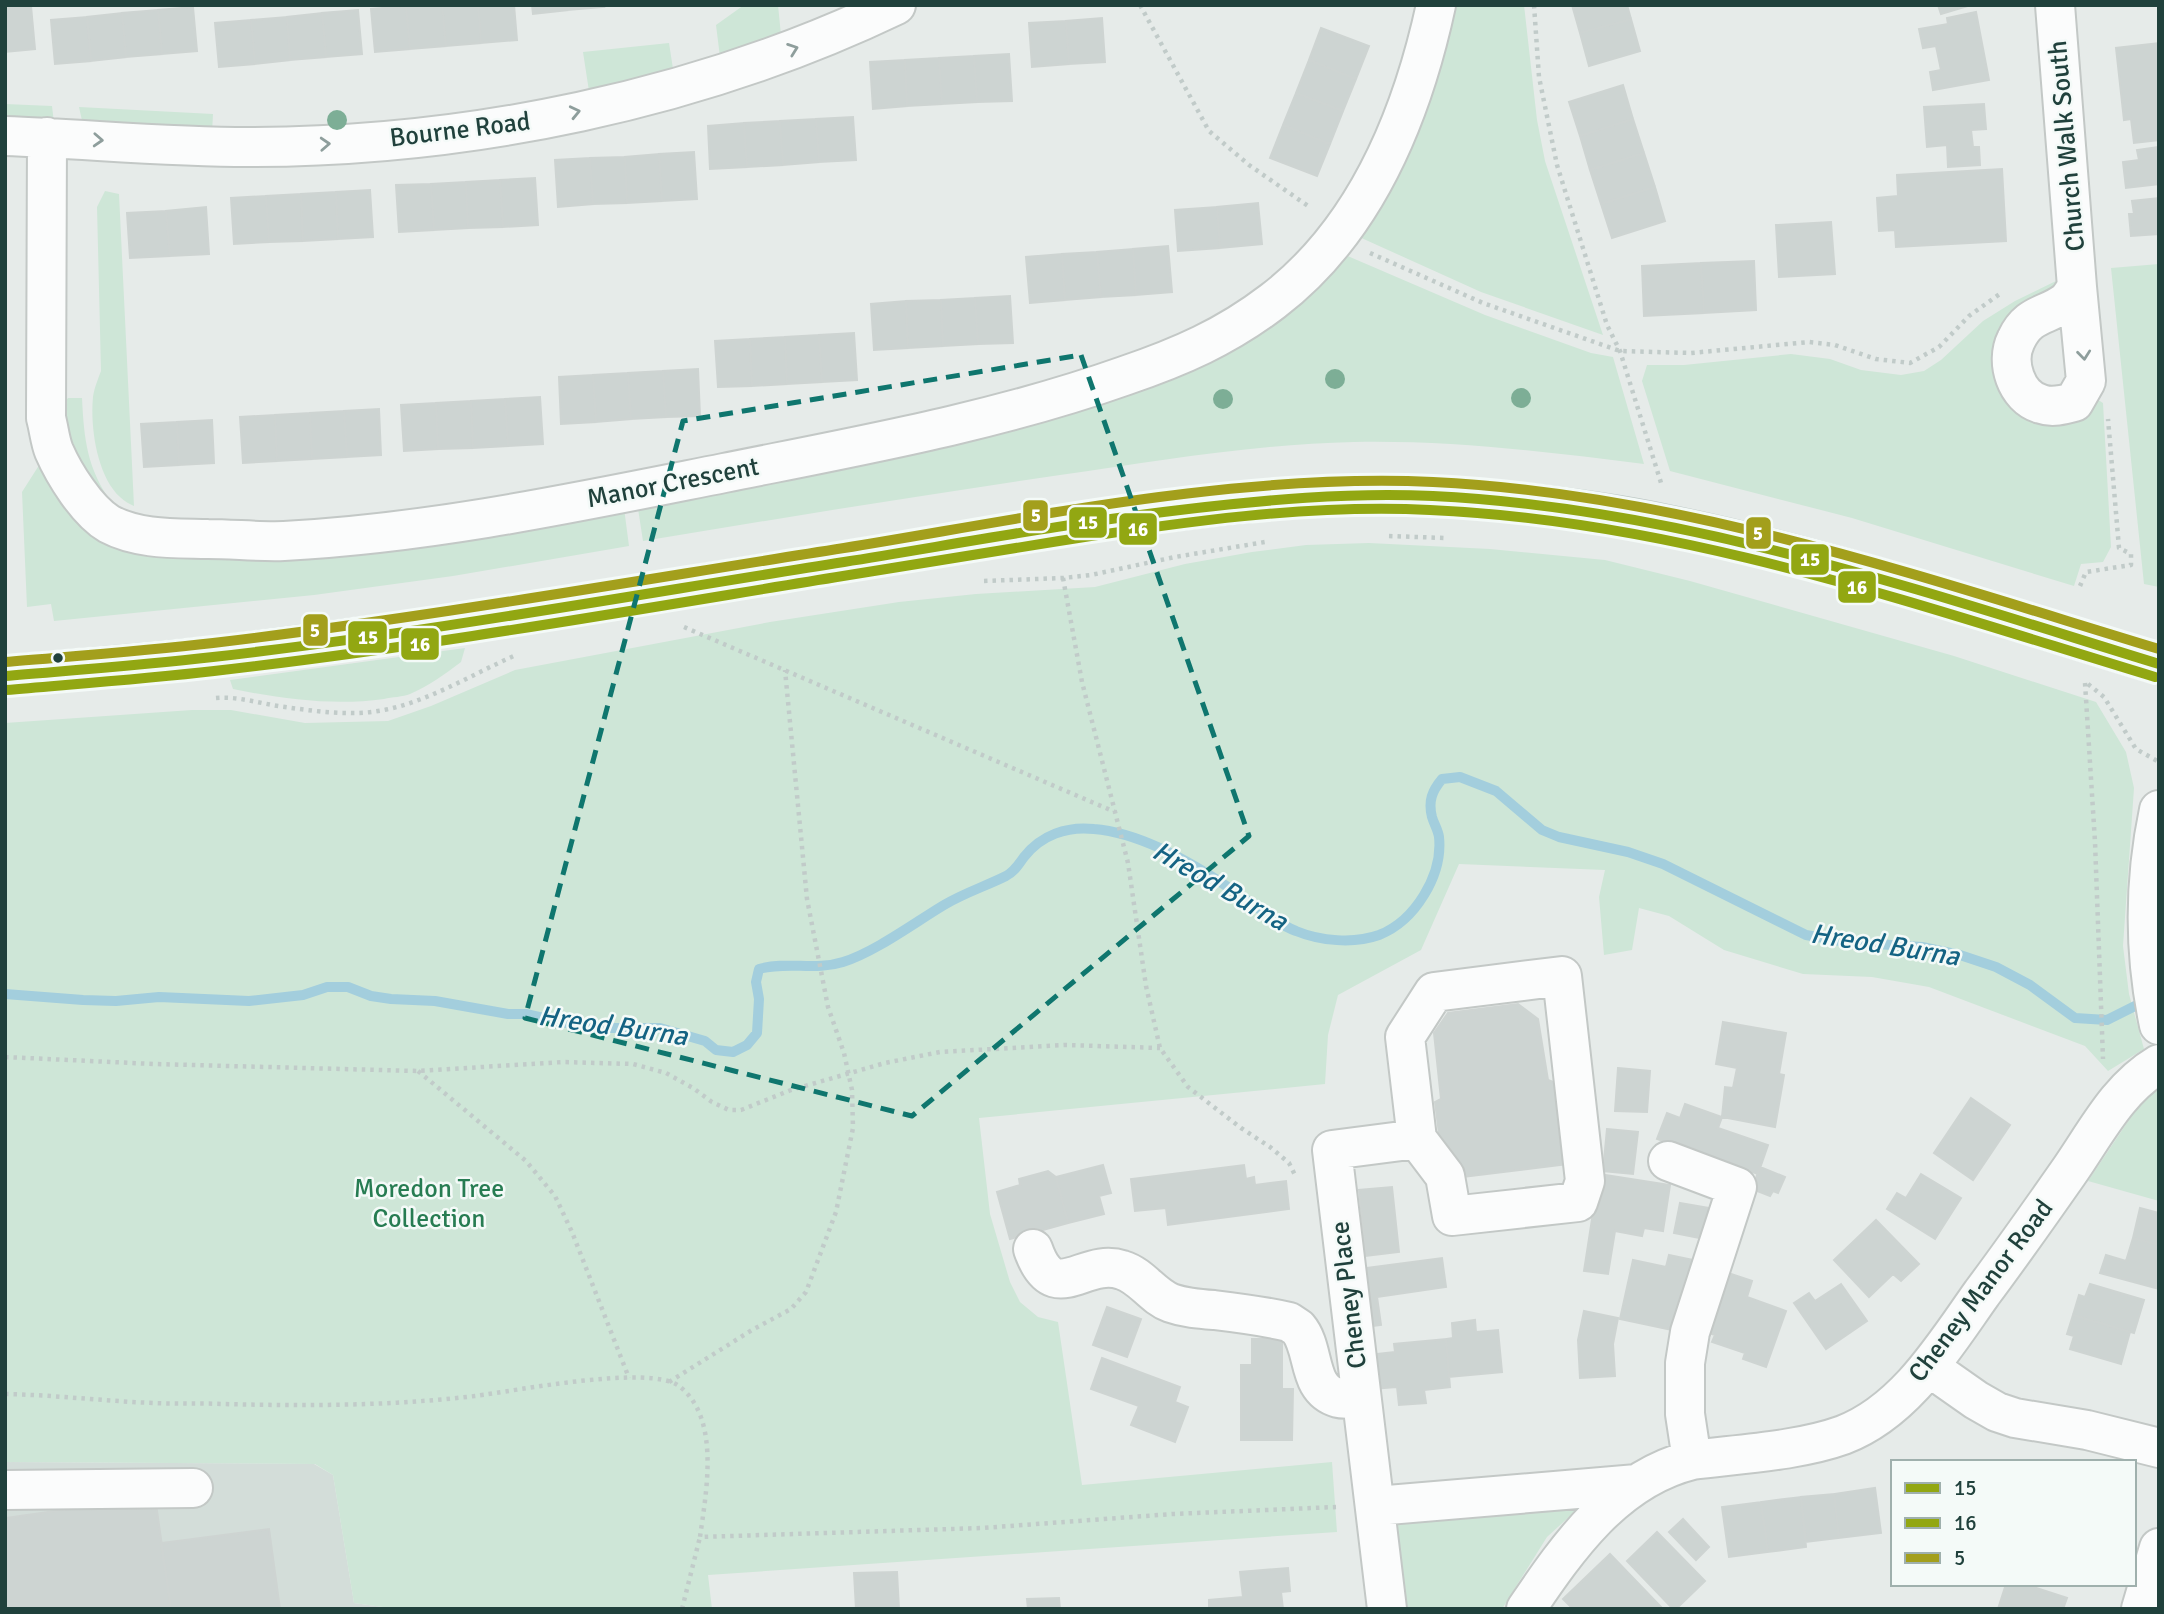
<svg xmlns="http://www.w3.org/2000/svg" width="2164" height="1614" font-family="Signika,sans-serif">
  <rect width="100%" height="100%" fill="#e6ebe9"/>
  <path fill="#d3ddd9" d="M5 1462 314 1464 333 1475 354 1603 397 1609H5Z"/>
  <path fill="#cee6d7" d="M744 5H778L781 35 720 57 716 25Z
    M1456 5H1524L1537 120 1545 161 1603 335 1481 292 1357 236 1434 73Z
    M669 43 673 69 589 91 583 52Z
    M5 104 52 106 54 123 5 121Z
    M79 107 213 114 212 133 83 125Z
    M105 191 119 194 134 506C129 504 124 501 120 497 97 476 90 427 93 397 94 389 98 379 101 371L97 207Z
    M1343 254 1485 315 1591 353 1613 357 1644 464C1548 452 1451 440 1354 442 1255 444 1158 461 1060 475 921 495 782 518 643 541L637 502 1035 415Z
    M2159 264V587L2144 584 2111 268Z
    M2058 280 2054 292 2000 386C2011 413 2017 415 2044 423L2095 398 2103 403 2111 547 2103 562 2081 564 2074 586 1852 518 1670 471 1642 381 1647 365H1684L1791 354 1830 359 1861 370 1901 375 1924 371 1941 360 1983 321 2015 301Z
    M68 398H82C84 439 87 469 112 503L98 494 68 449 63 404Z
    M43 459 91 535 624 508 629 546 453 576 314 595 54 621 51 604 27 607 22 492Z
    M1369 543 1490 549 1605 560 1690 581 1954 656 2096 702 2126 752 2134 788 2123 946 2129 994 2144 1049 2108 1071 2085 1046 1929 987 1872 977 1803 974 1724 950 1669 916 1639 908 1632 950 1604 955 1599 897 1605 870 1459 864 1421 950 1338 995 1328 1035 1325 1084 979 1118 990 1214 1010 1282 1020 1302 1038 1317 1058 1322 1082 1485 1332 1462 1337 1532 708 1575 712 1609H397L354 1603 333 1475 315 1464 5 1462V723L192 710H231L305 723 388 721 431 706 515 670 770 622 899 602 976 594 1095 587 1185 564 1252 552 1306 545Z
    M465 648 461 662C445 674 429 686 410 694 403 697 392 697 384 699 334 706 282 699 233 689L230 680Z
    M2159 1081V1201L2088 1181 2153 1084Z
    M1581 1506 1547 1537 1502 1609H1402L1390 1521Z"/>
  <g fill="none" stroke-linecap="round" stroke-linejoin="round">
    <path stroke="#a3cedd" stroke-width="10" d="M5 994 83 1000 116 1001 159 997 249 1001 303 995 327 987H348L371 996 391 999 435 1001 508 1014H527L587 1028H660L705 1041 716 1050 733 1052 747 1045 757 1033 759 999 756 982 759 969C787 961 815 971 843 962 875 952 914 923 944 905 964 893 986 886 1006 876 1015 871 1018 865 1024 857 1041 835 1067 826 1094 829 1143 833 1198 866 1238 894 1256 906 1275 923 1296 931 1320 941 1354 944 1379 935 1415 921 1443 875 1439 837 1438 830 1434 824 1432 817 1428 801 1432 791 1442 779L1460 777 1496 791 1542 830 1559 837 1628 852 1663 864 1806 935 1846 942 1922 947 1960 955 1996 967 2030 985 2075 1018 2107 1020 2147 1000"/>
  </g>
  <path fill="#cdd4d2" stroke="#ced4d2" stroke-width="2" d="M442 5H478L481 43 446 46Z
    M442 5 446 46 410 49 406 6Z
    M478 5H514L517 40 481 43Z
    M532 5H568V10L533 14Z
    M568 5H603L604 7 568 10Z
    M1572 5H1627L1631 19 1580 33Z
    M1938 5H1971L1941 14Z
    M31 6 35 49 5 52V8Z
    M406 6 410 49 375 52 371 9Z
    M193 7 197 51 162 54 158 10Z
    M158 10 162 54 126 57 122 13Z
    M358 10 362 54 326 57 322 13Z
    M1976 12 1989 80 1933 90 1930 72 1941 70 1936 46 1923 48 1919 29 1948 24 1947 18Z
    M122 13 126 57 91 61 87 17Z
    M322 13 326 57 290 60 287 17Z
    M87 17 91 61 55 64 51 20Z
    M287 17 290 60 255 64 251 20Z
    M1102 18 1105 62 1069 64 1066 21Z
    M1631 19 1640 51 1589 66 1580 33Z
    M251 20 255 64 219 67 215 23Z
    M1066 21 1069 64 1032 67 1029 23Z
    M1321 28 1369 46 1356 79 1309 60Z
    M2159 43V140L2134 143 2131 119 2124 120 2116 48Z
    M1009 54 1012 101 977 102 974 56Z
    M974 56 977 102 942 104 939 58Z
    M939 58 942 104 907 106 905 60Z
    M905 60 907 106 873 109 870 62Z
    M1309 60 1356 79 1343 111 1296 93Z
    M1623 85 1633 119 1580 136 1569 102Z
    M1296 93 1343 111 1330 144 1283 125Z
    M1984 104 1986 129 1971 130 1973 147H1979L1980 165 1948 167 1947 145 1927 147 1924 107Z
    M853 117 856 160 819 162 816 119Z
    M816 119 819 162 783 165 780 121Z
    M1633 119 1644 153 1590 170 1580 136Z
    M780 121 783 165 747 167 744 123Z
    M744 123 747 167 710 169 708 126Z
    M1283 125 1330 144 1317 176 1270 158Z
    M2159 147V184L2126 188 2123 162 2139 160 2137 150Z
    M694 152 697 199 662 201 659 154Z
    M1644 153 1655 187 1601 204 1590 170Z
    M659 154 662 201 627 203 625 157Z
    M625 157 627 203 593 204 590 158Z
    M590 158 593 204 558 207 555 160Z
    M2002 169 2006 241 1896 247 1895 230 1879 231 1877 198 1898 196 1897 175Z
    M535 178 538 225 503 227 500 180Z
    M500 180 503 227 468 228 466 182Z
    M466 182 468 228 434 230 431 184Z
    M431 184 434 230 399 232 396 185Z
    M1655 187 1665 221 1612 238 1601 204Z
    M370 190 373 237 338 239 336 192Z
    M336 192 338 239 303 241 301 194Z
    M301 194 303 241 269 242 266 196Z
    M266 196 269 242 234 244 231 198Z
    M2159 198V234L2131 236 2129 214H2134L2132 201Z
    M1258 203 1262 244 1220 248 1217 207Z
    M206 207 209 254 170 256 166 211Z
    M1217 207 1220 248 1178 251 1175 210Z
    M166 211 170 256 130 258 127 213Z
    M1831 222 1835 274 1779 277 1776 225Z
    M1168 246 1172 292 1136 295 1133 249Z
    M1133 249 1136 295 1101 297 1097 252Z
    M1097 252 1101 297 1065 300 1062 254Z
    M1062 254 1065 300 1030 303 1026 257Z
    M1754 261 1756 310 1704 313 1701 263Z
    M1701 263 1704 313 1644 316 1642 266Z
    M1010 296 1013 343 978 344 975 298Z
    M975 298 978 344 943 346 941 300Z
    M941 300 943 346 908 348 906 301Z
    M906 301 908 348 874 350 871 304Z
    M854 333 857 380 822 382 819 335Z
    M819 335 822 382 787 384 785 337Z
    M785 337 787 384 752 386 750 339Z
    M750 339 752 386 718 387 715 341Z
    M698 369 700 416 666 417 663 371Z
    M663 371 666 417 631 419 628 373Z
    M628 373 631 419 596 422 593 375Z
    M593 375 596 422 561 424 559 377Z
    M540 397 543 444 508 446 505 399Z
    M505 399 508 446 473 448 471 401Z
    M471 401 473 448 438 449 436 403Z
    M436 403 438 449 404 451 401 405Z
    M379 409 381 455 347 457 344 411Z
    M344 411 347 457 312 459 310 413Z
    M310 413 312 459 277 461 275 415Z
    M275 415 277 461 243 463 240 417Z
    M212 420 214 463 179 465 177 422Z
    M177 422 179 465 144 467 141 424Z
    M1518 1004 1538 1019 1548 1080 1566 1087 1567 1164 1455 1178 1452 1153 1441 1149 1435 1102 1441 1099 1434 1033 1448 1013Z
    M1723 1022 1786 1033 1779 1074 1784 1075 1775 1127 1722 1117 1725 1087 1733 1088 1737 1068 1716 1064Z
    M1618 1068 1650 1071 1647 1112 1615 1111Z
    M1971 1098 2010 1125 1973 1180 1934 1153Z
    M1685 1104 1722 1117 1718 1128 1768 1145 1758 1174 1657 1139 1667 1113 1680 1118Z
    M1607 1129 1638 1132 1633 1174 1603 1171Z
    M1103 1165 1111 1193 1099 1196 1104 1214 1068 1223 1056 1177Z
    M1244 1165 1246 1179 1254 1177 1255 1185 1286 1181 1289 1209 1168 1225 1166 1208 1135 1211 1131 1179Z
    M1760 1167 1785 1177 1778 1193 1773 1191 1770 1196 1752 1189Z
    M1048 1171 1056 1177 1068 1223 1010 1239 997 1192 1020 1185 1019 1179Z
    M1599 1174 1670 1185 1663 1231 1644 1228 1642 1236 1615 1231 1608 1274 1584 1271Z
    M1921 1174 1961 1198 1935 1239 1887 1209 1897 1193 1906 1198Z
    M1392 1187 1399 1252 1366 1256 1359 1190Z
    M1680 1203 1721 1210 1715 1241 1674 1233Z
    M2140 1208 2159 1213V1245L2133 1238Z
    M1876 1220 1919 1264 1901 1281 1893 1274 1869 1297 1834 1260Z
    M2133 1238 2159 1245V1289L2100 1273 2106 1255 2126 1261Z
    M1669 1255 1698 1261 1695 1274 1689 1273 1677 1331 1620 1319 1633 1260 1666 1267Z
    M1442 1258 1446 1287 1377 1297 1381 1325 1366 1327 1358 1269Z
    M1728 1273 1752 1281 1747 1297 1786 1311 1766 1367 1743 1359 1745 1353 1712 1342 1715 1335 1703 1331Z
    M1841 1284 1867 1321 1826 1349 1794 1303 1809 1293 1815 1301Z
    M2090 1284 2144 1300 2134 1333 2073 1315 2079 1295 2085 1297Z
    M1107 1307 1141 1319 1127 1357 1093 1345Z
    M1584 1311 1618 1318 1613 1344 1615 1376 1580 1378 1578 1340Z
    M2073 1315 2130 1332 2121 1364 2070 1349 2074 1336 2067 1334Z
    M1475 1320 1476 1332 1498 1330 1502 1372 1449 1377 1446 1339 1453 1338 1452 1323Z
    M1252 1339H1282V1389H1293L1292 1440H1241V1365H1252Z
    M1446 1339 1450 1387 1424 1390 1426 1403 1399 1405 1397 1387 1372 1389 1369 1355 1395 1352 1394 1344Z
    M1102 1358 1180 1387 1175 1402 1188 1407 1175 1442 1131 1425 1139 1406 1091 1389Z
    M1875 1488 1881 1533 1839 1538 1834 1494Z
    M1834 1494 1839 1538 1806 1542 1801 1497Z
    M155 1497 171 1609H5V1518Z
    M1801 1497 1806 1547 1768 1552 1761 1502Z
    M1761 1502 1768 1552 1729 1557 1722 1507Z
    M1683 1519 1709 1547 1696 1560 1669 1532Z
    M269 1529 280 1609H171L161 1543Z
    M1657 1532 1705 1581 1676 1609H1673L1627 1561Z
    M1610 1554 1663 1609H1573L1563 1599Z
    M1288 1568 1290 1591 1281 1592 1283 1609H1209V1600L1243 1597 1240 1572Z
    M897 1572 899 1609H856L854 1573Z
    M2006 1584H2024L2067 1598 2063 1609H1998Z
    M1059 1598 1060 1609H1028L1027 1599Z
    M280 1608H365L366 1609H280Z"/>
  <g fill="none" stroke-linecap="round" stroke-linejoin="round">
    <g stroke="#c3c8c6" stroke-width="42">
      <path id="minor" d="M2055 5 2077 287 2086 381 2074 402C2063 405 2052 408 2041 404 2016 397 2005 362 2016 340 2029 312 2047 317 2067 301 2071 297 2074 291 2077 287
        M5 136C86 139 168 147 249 147 468 147 698 100 896 5
        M47 137 46 418C49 429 50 441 54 451 64 474 87 511 109 524 139 540 176 538 208 539 233 539 259 542 284 541 433 533 578 502 724 473 858 446 994 422 1124 376 1180 357 1226 337 1273 301 1366 230 1412 116 1436 5
        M2159 810C2144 881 2144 954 2159 1025
        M1668 1161 1737 1187 1690 1332 1685 1363V1414L1692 1460
        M1033 1249C1054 1309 1083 1257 1122 1270 1142 1276 1152 1296 1171 1303 1185 1308 1199 1309 1214 1310 1239 1313 1264 1316 1289 1322 1292 1324 1295 1326 1298 1328 1316 1349 1306 1389 1338 1398 1345 1400 1354 1398 1361 1398
        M1929 1367 1976 1400 1997 1412 2015 1418 2087 1430 2159 1448
        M5 1490 193 1488
        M1376 1506 1637 1484
        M1387 1609 1332 1150 1417 1139 1405 1037 1434 992 1562 976 1585 1181 1578 1202 1452 1216 1445 1176 1417 1139
        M1526 1609C1568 1547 1615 1479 1692 1460 1739 1454 1799 1451 1843 1435 1906 1411 1945 1345 1982 1293 2012 1253 2040 1213 2068 1173 2096 1133 2117 1089 2159 1064
        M2141 1609 2159 1548"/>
    </g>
    <g stroke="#bdc7c5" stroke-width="42">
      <path id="major" d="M5 676 212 657 438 627 1122 517C1225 504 1330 490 1435 496 1512 501 1591 509 1667 525 1834 559 1996 615 2159 664"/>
    </g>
    <path stroke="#c1cbc9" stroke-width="4.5" stroke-dasharray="3.5 5" stroke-linecap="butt" d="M1140 5 1209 131 1249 165 1311 208
      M1534 5 1539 77 1557 165 1607 325 1620 351 1662 486
      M1370 253 1483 303 1620 351 1691 353 1809 342 1835 345 1876 359 1910 363 1939 347 1969 316 2001 293
      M1389 536 1444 538
      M1063 578 1082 682 1128 863 1146 986 1160 1048 1188 1087 1241 1128 1270 1147 1289 1163 1295 1175
      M984 581 1063 578 1091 575 1175 557 1265 542
      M2080 586 2086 572 2131 565V554L2119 548 2108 419
      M684 627 1115 812
      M2085 683 2095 842 2103 1059
      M2088 684 2104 697 2136 749 2159 762
      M216 698C239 696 261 704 285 707 306 710 328 713 349 713 409 715 463 678 516 655
      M5 1057 154 1064 418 1071 563 1062 633 1064 666 1073 693 1088 712 1102 729 1110H741L791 1090 885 1063 940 1052 1065 1045 1160 1048
      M418 1071 526 1161 555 1196 572 1232 629 1378
      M669 1382 752 1330 791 1309 806 1292 836 1212 853 1128 852 1090 844 1053 828 1007 807 899 785 670
      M5 1394C55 1395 104 1401 153 1403 176 1404 199 1403 222 1404 307 1406 391 1406 475 1396 515 1391 650 1364 679 1386 721 1418 706 1493 700 1537L982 1528 1173 1514 1336 1507
      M682 1609 700 1537"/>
    <use href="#minor" stroke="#fbfcfc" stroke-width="38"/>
    <use href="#major" stroke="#ced7d5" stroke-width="38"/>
    <g stroke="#f4faf8" stroke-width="16">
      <path id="bus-1" d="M5 676C75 670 144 665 213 657 424 633 634 595 844 562 956 544 1068 523 1180 510 1264 500 1348 492 1433 496 1683 508 1921 591 2159 664"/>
    </g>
    <g stroke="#f4faf8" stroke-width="16">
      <path id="bus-2" d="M6 690C75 684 145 679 214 671 424 647 634 610 843 576 915 564 987 553 1059 541 1182 522 1306 504 1430 510 1681 521 1917 605 2155 677"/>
    </g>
    <g stroke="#f4faf8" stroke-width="16">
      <path id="bus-3" d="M5 662C75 656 144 651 213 643 424 618 634 581 844 548 1034 517 1239 473 1433 482 1683 494 1921 577 2159 649"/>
    </g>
    <use href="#bus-1" stroke="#92a712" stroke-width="10"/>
    <use href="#bus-2" stroke="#92a712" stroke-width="10"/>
    <use href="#bus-3" stroke="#a39f1c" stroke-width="10"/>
  </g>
  <g fill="#7dae96">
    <circle cx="337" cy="120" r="10"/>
    <circle cx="1335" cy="379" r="10"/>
    <circle cx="1521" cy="398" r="10"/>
    <circle cx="1223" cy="399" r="10"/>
  </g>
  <defs><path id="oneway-chevron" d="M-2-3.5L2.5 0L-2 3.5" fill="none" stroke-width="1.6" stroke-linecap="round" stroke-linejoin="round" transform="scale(1.75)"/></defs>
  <g stroke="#8e9e9c">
    <use href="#oneway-chevron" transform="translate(793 49) rotate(-20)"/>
    <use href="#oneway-chevron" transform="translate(575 112) rotate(-13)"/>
    <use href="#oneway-chevron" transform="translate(98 140) rotate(3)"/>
    <use href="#oneway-chevron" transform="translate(325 144) rotate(-3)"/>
    <use href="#oneway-chevron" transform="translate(2084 355) rotate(84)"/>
  </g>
  <path fill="none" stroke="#0f766e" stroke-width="5" stroke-dasharray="14 9" stroke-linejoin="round" d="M1081 355 1249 836 912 1116 525 1018 683 421Z"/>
  <circle fill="#20413c" stroke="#f4faf8" stroke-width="2.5" cx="58" cy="658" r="6"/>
  <g text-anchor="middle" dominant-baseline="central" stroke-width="5" stroke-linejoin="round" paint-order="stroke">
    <g font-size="26" fill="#20413c" stroke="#f4faf8">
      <text transform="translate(460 130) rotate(-7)">Bourne Road</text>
      <text transform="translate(2067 146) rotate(-95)">Church Walk South</text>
      <text transform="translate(673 483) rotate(-11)">Manor Crescent</text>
      <text transform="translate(1981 1291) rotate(-53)">Cheney Manor Road</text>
      <text transform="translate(1349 1295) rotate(-97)">Cheney Place</text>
    </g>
    <g font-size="26" fill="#277c52" stroke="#f4faf8">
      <text x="429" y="1189">Moredon Tree<tspan x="429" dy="30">Collection</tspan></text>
    </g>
    <g font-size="28" font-style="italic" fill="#146383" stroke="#f4faf8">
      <text transform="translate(1220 886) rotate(30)">Hreod Burna</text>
      <text transform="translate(1885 945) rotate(9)">Hreod Burna</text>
      <text transform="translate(613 1026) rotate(8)">Hreod Burna</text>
    </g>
  </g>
  <g stroke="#f4faf8" stroke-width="2.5">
    <rect x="1022" y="499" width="27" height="33" rx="7" fill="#a39f1c"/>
    <rect x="1068" y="506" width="40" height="33" rx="7" fill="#92a712"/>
    <rect x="1118" y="512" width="40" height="34" rx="7" fill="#92a712"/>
    <rect x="1745" y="516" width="27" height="34" rx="7" fill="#a39f1c"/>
    <rect x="1790" y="543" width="40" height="33" rx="7" fill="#92a712"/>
    <rect x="1837" y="570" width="40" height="34" rx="7" fill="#92a712"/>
    <rect x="302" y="613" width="27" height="34" rx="7" fill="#a39f1c"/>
    <rect x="347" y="620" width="41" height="34" rx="7" fill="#92a712"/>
    <rect x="400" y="627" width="40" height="34" rx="7" fill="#92a712"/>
  </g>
  <g font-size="19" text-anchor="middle" font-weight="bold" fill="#fff">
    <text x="1036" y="522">5</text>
    <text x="1088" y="529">15</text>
    <text x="1138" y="536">16</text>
    <text x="1758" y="540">5</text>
    <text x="1810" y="566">15</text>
    <text x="1857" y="594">16</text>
    <text x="315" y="637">5</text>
    <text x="368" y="644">15</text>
    <text x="420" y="651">16</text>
  </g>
  <rect width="2164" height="1614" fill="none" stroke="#20413c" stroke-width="14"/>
  <rect x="1891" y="1460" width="245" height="126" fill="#f4faf8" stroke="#9fb0ad" stroke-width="2"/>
  <rect x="1905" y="1483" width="35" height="10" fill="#92a712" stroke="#9fb0ad" stroke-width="2"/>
  <text x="1954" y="1495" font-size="21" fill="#20413c">15</text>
  <rect x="1905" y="1518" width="35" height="10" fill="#92a712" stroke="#9fb0ad" stroke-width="2"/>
  <text x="1954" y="1530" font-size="21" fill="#20413c">16</text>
  <rect x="1905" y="1553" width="35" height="10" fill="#a39f1c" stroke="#9fb0ad" stroke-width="2"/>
  <text x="1954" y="1565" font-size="21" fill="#20413c">5</text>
</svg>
